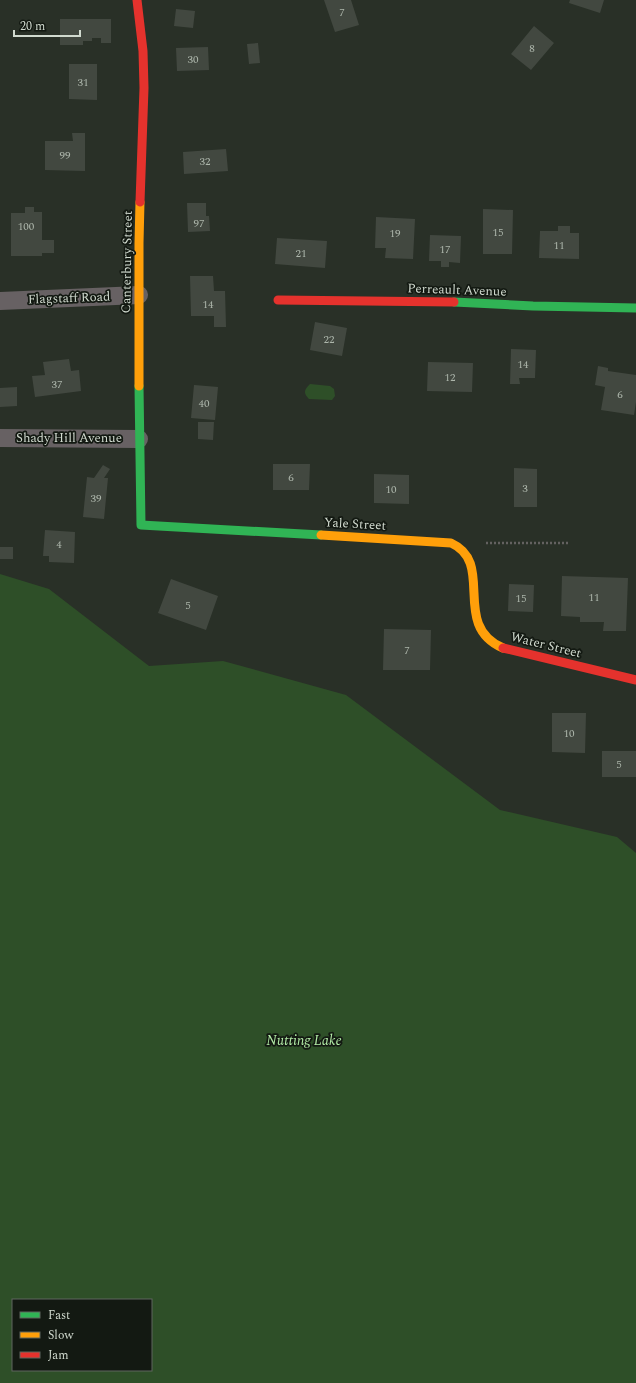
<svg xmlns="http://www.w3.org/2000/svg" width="636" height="1383" font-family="Spectral,serif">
  <rect width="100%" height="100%" fill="#293027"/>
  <path fill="#2e4f28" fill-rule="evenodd" d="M310 384 330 386 334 389 335 396 332 400 309 399C303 393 304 390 310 384Z
    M0 574 49 589 149 666 223 661 346 695 500 810 617 837 636 853V1383H0ZM13 1300H151V1370H13Z"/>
  <path fill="#424840" d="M324 0H351L359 25 335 32Z
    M570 0H604L600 13 569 3Z
    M176 9 195 11 193 28 174 26Z
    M60 19H111V43H101V38H92V41H83V45H60Z
    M534 26 554 43 531 70 511 54Z
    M258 43 260 63 249 64 247 44Z
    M208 47 209 70 177 71 176 48Z
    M69 64H97V100L69 99Z
    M72 133H85V171L45 170V141H73Z
    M226 149 228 171 184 174 183 152Z
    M187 203H206V216H209L210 231 188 232Z
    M25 207H34V212H42V240H54V253H42V256H11V213H25Z
    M483 209 513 210 512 254H483Z
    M376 217 415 219 413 259 385 258 386 248H375Z
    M558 226H570V233H579V259L539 258 540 231H558Z
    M430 235 461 236 460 263 449 262V267H441V261H429Z
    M277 238 327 241 325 268 275 264Z
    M190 276H213L214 291H225L226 327H214V316H191Z
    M315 322 347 328 342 356 310 350Z
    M511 349 536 350 535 378H519L520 384H510Z
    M69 359 71 371 79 370 81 391 35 397 32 376 45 375 43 362Z
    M428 362 473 363 472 392 427 391Z
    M598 366 608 368V371L636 375V402L634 415 601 410 605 387 595 385Z
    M194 385 218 387 215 420 191 418Z
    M17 387V406L0 407V388Z
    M198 422H214L213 440 198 439Z
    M273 464H310L309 490H273Z
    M103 465 110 469 104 478H108L104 519 83 517 87 477 94 478Z
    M514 468 537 469V507H514Z
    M374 474 409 475V504L374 503Z
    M45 530 75 532 74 563 49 562V556H43Z
    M0 547H13V559H0Z
    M562 576 628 578 626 631H603L604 622H580V617L561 616Z
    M171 579 218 596 206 630 158 613Z
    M509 584 534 585 533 612 508 611Z
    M384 629 431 630 430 670H383Z
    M552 713H586L585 753 552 752Z
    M602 751H636V777H602Z"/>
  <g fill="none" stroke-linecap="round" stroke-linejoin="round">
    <path stroke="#636160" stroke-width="2.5" stroke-dasharray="2 2" stroke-linecap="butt" d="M486 543H569"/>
    <path stroke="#676163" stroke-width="18" d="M0 301 139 295
      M0 438 139 439"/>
    <path stroke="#30b455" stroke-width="9" d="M454 302 533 306 636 308
      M139 386 141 525 321 535"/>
    <path stroke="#ff9f0a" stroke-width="9" d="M139 386V243L140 202
      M321 535 451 543C496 563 450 625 503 648"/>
    <path stroke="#e5322d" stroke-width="9" d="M137 0 143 51 144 88 140 202
      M278 300 454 302
      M503 648 636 680"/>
  </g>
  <g text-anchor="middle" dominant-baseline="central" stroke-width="3.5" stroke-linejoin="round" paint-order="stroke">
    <g font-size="11" fill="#adb6ab">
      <text x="342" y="12">7</text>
      <text x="532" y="48">8</text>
      <text x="193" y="59">30</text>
      <text x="83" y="82">31</text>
      <text x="65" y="155">99</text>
      <text x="205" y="161">32</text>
      <text x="199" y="223">97</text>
      <text x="26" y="226">100</text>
      <text x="498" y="232">15</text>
      <text x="395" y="233">19</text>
      <text x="559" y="245">11</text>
      <text x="445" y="249">17</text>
      <text x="301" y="253">21</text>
      <text x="208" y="304">14</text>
      <text x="329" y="339">22</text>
      <text x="523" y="364">14</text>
      <text x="450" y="377">12</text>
      <text x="57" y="384">37</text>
      <text x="620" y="394">6</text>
      <text x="204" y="403">40</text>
      <text x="291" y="477">6</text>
      <text x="525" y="488">3</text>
      <text x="391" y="489">10</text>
      <text x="96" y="498">39</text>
      <text x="59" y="544">4</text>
      <text x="594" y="597">11</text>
      <text x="521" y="598">15</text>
      <text x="188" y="605">5</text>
      <text x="407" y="650">7</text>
      <text x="569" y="733">10</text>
      <text x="619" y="764">5</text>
    </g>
    <g font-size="13" fill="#d1dacf" stroke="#131912">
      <text transform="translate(127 262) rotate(-89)">Canterbury Street</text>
      <text transform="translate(457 290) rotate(2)">Perreault Avenue</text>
      <text transform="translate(69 298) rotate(-2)">Flagstaff Road</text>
      <text x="69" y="438">Shady Hill Avenue</text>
      <text transform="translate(355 524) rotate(3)">Yale Street</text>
      <text transform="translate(546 645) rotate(14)">Water Street</text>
    </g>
    <g font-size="14" font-style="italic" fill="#b2eba6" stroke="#131912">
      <text x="304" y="1040">Nutting Lake</text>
    </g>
  </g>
  <rect x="12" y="1299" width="140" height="72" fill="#131912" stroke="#5f665e"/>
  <rect x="20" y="1312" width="20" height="6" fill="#30b455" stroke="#5f665e"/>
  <text x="48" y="1319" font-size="12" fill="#d1dacf">Fast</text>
  <rect x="20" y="1332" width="20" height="6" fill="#ff9f0a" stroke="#5f665e"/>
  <text x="48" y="1339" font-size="12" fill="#d1dacf">Slow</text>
  <rect x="20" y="1352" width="20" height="6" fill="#e5322d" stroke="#5f665e"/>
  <text x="48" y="1359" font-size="12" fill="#d1dacf">Jam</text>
  <path d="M14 30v6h66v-6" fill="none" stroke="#d1dacf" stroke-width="2"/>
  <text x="20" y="30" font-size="12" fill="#d1dacf" stroke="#131912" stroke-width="3" paint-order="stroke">20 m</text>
</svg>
